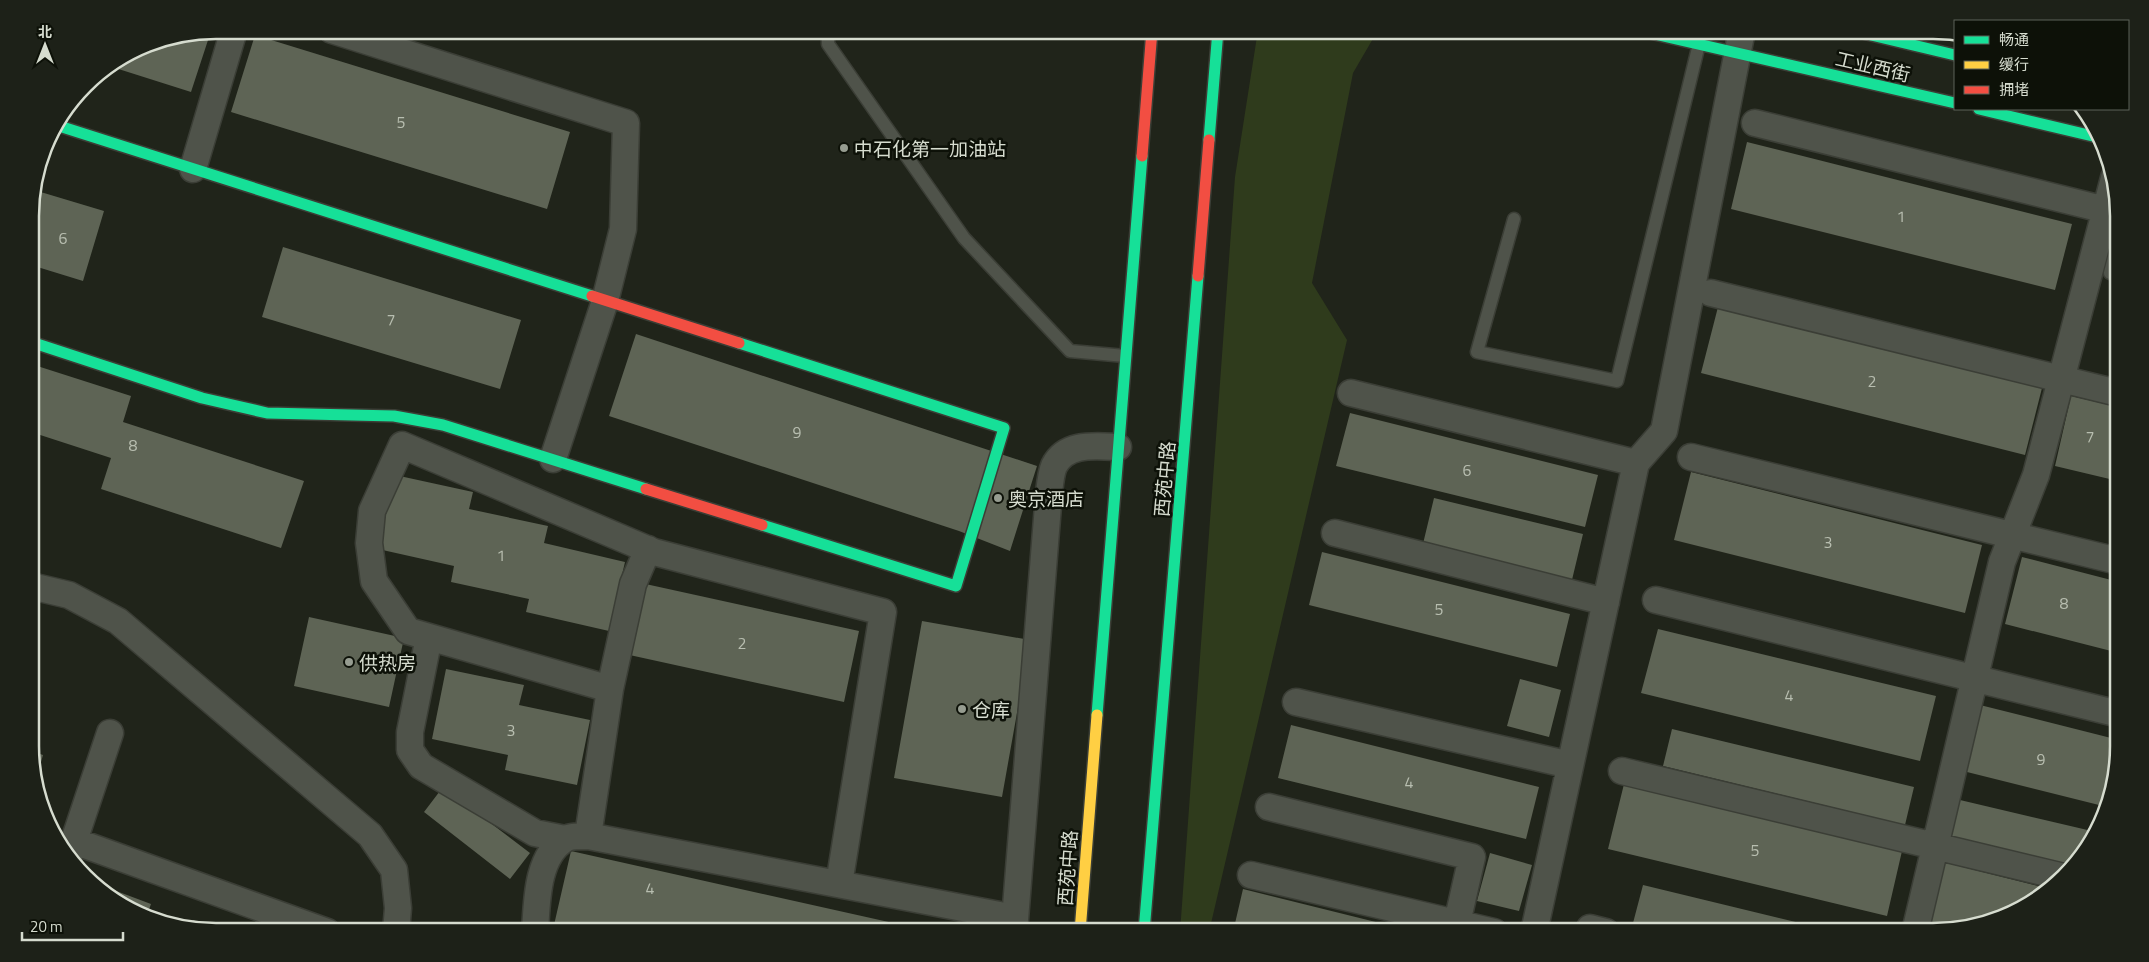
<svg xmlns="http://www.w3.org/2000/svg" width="2149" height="962" font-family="'Titillium Web','Noto Sans SC',sans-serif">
  <rect width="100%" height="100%" fill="#20241a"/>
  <path fill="#2f3b1c" d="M1258 30H1378L1353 73 1312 283 1347 340 1209 932H1180L1235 177Z"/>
  <path fill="#5e6455" d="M211 31 191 92 109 66 145 44Z
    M255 35 570 132 547 209 231 112Z
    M1747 142 2072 224 2055 290 1731 209Z
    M34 190 104 211 83 281 31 265 30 203Z
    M283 247 521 320 500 389 262 317Z
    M1718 307 2042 388 2025 455 1701 373Z
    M636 334 1037 466 1010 551 959 531 609 416Z
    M31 364 131 396 123 422 304 481 281 548 101 489 111 458 31 432Z
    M2071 396 2118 407V481L2055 466Z
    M1350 413 1598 475 1585 527 1336 466Z
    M1691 472 1982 545 1965 613 1674 540Z
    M395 475 473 492 469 509 548 526 544 543 625 562 609 631 526 612 529 599 451 582 454 566 378 549Z
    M1434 498 1583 534 1571 584 1422 548Z
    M1322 552 1570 614 1557 667 1309 605Z
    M2022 557 2119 582V653L2005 624Z
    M641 583 859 631 844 702 625 654Z
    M309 617 404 638 389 707 294 686Z
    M922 621 1030 640 1002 797 894 778Z
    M1658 629 1936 696 1920 761 1641 693Z
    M446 669 524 685 519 705 590 720 577 785 505 770 508 755 432 739Z
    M1520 679 1561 690 1549 737 1507 726Z
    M1980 705 2119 740 2107 807 1963 771Z
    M1291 725 1539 787 1526 839 1278 778Z
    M1672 729 1914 787 1905 825 1663 766Z
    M32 751 43 755 35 784 32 771Z
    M1624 784 1902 851 1887 916 1608 849Z
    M443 787 530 853 510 879 424 812Z
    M1960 800 2096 832 2074 866 1951 837Z
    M571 851 929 931V932H582L554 925Z
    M1490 853 1532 865 1519 911 1477 901Z
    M1943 862 2050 889 2037 901 1993 922 1945 932 1926 929Z
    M1643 885 1833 931V932H1671L1633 923Z
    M103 886 151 904 146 918 102 893 101 892Z
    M1243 889 1412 931V932H1233Z
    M193 920 226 932 190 927Z"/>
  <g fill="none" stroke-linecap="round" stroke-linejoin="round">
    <g stroke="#3b3e36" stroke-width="15">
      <path id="lane" d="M828 30V44L964 238 1070 351 1125 356
        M1514 219 1477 352 1617 381 1699 44
        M2118 242 2110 273 2118 275"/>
    </g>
    <g stroke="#3b3e36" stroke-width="29">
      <path id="street" d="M332 30 626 123 623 229 605 301 553 459
        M1755 123 2106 210
        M193 169 234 30
        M1711 293 2118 393
        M1351 393 1636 463
        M1691 457 2118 561
        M1335 533 1606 602
        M31 586 69 595 118 621 370 835 394 870 398 908 396 932
        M1656 600 2119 714
        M429 637 410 732V750L421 766 535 833 565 839
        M610 689 633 584 648 549
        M1296 702 1570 765
        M1622 771 2064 877
        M1269 807 1472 857 1457 923
        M588 836 610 689 408 631 374 581 369 543 372 511 402 445 654 552 883 612 839 884
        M74 841 327 932
        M68 859 110 733
        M1251 875 1494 932
        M1590 928 1606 932
        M535 932C537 903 536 857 565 839 570 836 581 836 588 836L1015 918
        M1014 932 1049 493C1050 484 1051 473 1054 466 1066 442 1095 446 1118 447
        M1534 932 1636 463 1664 431 1742 30
        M1915 932 2002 562 2036 475 2114 178"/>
    </g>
    <g stroke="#3b3e36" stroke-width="14">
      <path id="fast" d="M1637 30 1955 103
        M1850 30 1955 55
        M1979 109 2101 138
        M56 125 592 296
        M1209 140 1218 30
        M31 342 202 398 267 413 394 416 443 425 646 489
        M739 343 1004 428 956 586 762 525
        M1097 715 1142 156
        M1144 932 1198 276"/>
    </g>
    <g stroke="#3b3e36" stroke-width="14">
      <path id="slow" d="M1080 932 1097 715"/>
    </g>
    <g stroke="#3b3e36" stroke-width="14">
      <path id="jam" d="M1142 156 1152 30
        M1198 276 1209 140
        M592 296 739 343
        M646 489 762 525"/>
    </g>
    <use href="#lane" stroke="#4f534a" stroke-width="12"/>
    <use href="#street" stroke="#4f534a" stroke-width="26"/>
    <use href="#fast" stroke="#16e098" stroke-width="11"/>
    <use href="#slow" stroke="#ffcf43" stroke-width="11"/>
    <use href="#jam" stroke="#f24e42" stroke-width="11"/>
  </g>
  <g fill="#969c90" stroke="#0d1108" stroke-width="2">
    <circle cx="844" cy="148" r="5"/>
    <circle cx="998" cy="498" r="5"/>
    <circle cx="349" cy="662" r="5"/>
    <circle cx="962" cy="709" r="5"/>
  </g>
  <g text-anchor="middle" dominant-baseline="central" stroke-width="5" stroke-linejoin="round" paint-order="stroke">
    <g font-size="16" fill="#b8beb0">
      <text x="401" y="122">5</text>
      <text x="1901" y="216">1</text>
      <text x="63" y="238">6</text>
      <text x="391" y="319">7</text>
      <text x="1872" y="381">2</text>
      <text x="797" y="432">9</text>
      <text x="2090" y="436">7</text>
      <text x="133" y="445">8</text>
      <text x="1467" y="470">6</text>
      <text x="1828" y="542">3</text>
      <text x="501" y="555">1</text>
      <text x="2064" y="603">8</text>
      <text x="1439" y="609">5</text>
      <text x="742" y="643">2</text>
      <text x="1789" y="695">4</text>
      <text x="511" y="730">3</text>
      <text x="2041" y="759">9</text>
      <text x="1409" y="782">4</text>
      <text x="1755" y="850">5</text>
      <text x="650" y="888">4</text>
    </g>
    <g font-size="19" fill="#d6dccf" stroke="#0d1108">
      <text transform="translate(1873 66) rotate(13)">工业西街</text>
      <text transform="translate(1164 479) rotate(-85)">西苑中路</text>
      <text transform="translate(1067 868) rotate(-86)">西苑中路</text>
    </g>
    <g font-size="19" fill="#d6dccf" stroke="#0d1108" text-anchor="start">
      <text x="854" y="148">中石化第一加油站</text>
      <text x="1008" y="498">奥京酒店</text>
      <text x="359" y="662">供热房</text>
      <text x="972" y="709">仓库</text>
    </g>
  </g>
  <path d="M0 0H2149V962H0ZM216 39H1933A177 177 0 0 1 2110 216V746A177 177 0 0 1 1933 923H216A177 177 0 0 1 39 746V216A177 177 0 0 1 216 39Z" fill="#1d2118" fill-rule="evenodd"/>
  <path fill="none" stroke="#d6dccf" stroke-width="2.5" d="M216 39H1933A177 177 0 0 1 2110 216V746A177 177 0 0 1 1933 923H216A177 177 0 0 1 39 746V216A177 177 0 0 1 216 39Z"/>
  <rect x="1954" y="20" width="175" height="90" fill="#0d1108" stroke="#5d6258"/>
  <rect x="1964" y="36" width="25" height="8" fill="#16e098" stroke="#5d6258"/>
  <text x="1999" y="45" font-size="15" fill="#d6dccf">畅通</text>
  <rect x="1964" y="61" width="25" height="8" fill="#ffcf43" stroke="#5d6258"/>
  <text x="1999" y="70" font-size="15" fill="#d6dccf">缓行</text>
  <rect x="1964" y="86" width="25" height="8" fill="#f24e42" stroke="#5d6258"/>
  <text x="1999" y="95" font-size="15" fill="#d6dccf">拥堵</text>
  <g transform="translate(45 45)" stroke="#0d1108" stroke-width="4" paint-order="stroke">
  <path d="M0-4L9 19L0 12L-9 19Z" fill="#d6dccf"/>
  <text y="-8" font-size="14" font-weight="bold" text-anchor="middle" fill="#d6dccf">北</text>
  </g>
  <path d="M22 932v8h101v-8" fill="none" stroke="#d6dccf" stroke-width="2.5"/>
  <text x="30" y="932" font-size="15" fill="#d6dccf" stroke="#0d1108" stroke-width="4" paint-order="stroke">20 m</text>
</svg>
